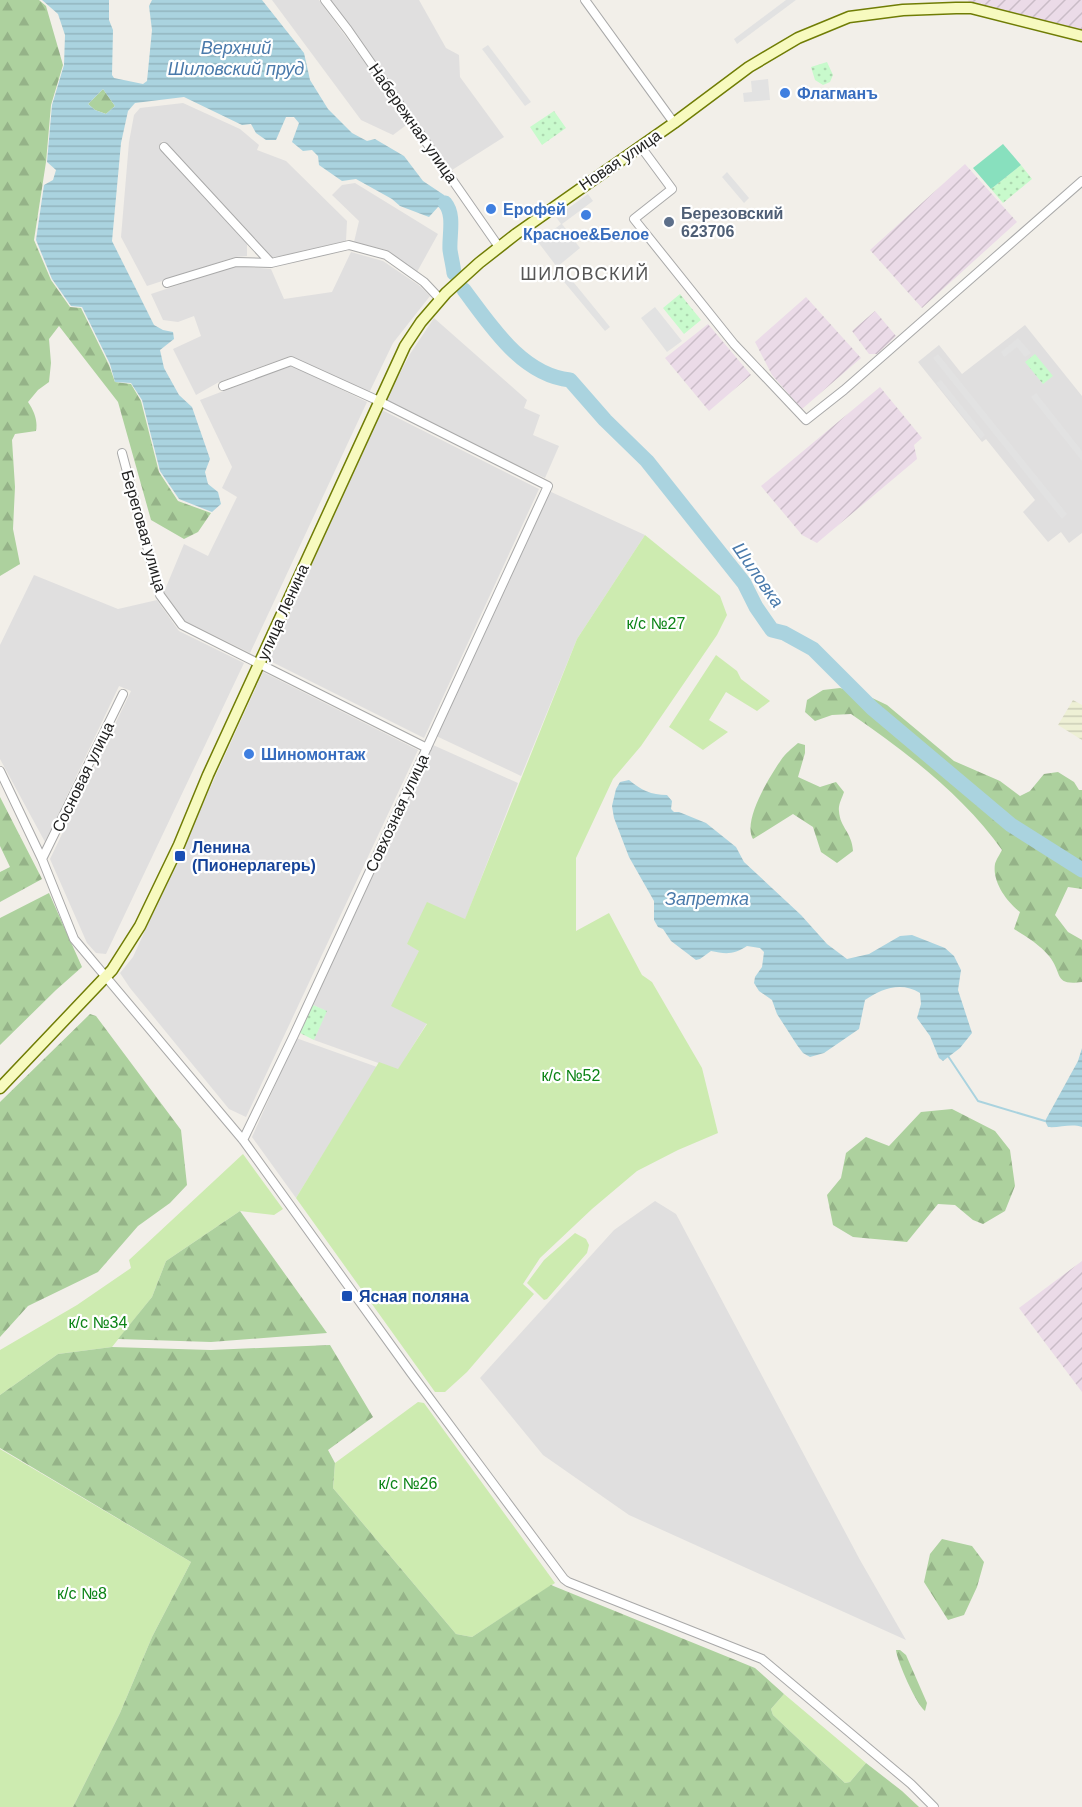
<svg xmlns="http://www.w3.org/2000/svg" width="1082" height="1807" font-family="Arial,sans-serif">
  <defs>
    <pattern id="industrial-furrows" width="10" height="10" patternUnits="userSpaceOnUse" patternTransform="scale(1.5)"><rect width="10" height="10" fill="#ebdbe8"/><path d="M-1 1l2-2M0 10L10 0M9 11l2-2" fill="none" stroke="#c9bcc7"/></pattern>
    <pattern id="farmland-rules" width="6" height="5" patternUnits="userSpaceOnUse" patternTransform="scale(1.5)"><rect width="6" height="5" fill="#eef0d5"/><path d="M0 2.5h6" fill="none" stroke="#ccceb7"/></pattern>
    <pattern id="forest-firs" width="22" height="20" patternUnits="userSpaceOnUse" patternTransform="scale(1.5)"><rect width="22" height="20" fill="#add19e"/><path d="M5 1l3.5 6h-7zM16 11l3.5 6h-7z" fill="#95b388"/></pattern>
    <pattern id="park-dots" width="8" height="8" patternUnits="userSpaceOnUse" patternTransform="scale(1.5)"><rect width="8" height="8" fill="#c8facc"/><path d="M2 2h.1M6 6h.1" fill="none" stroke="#acd6af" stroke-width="1.8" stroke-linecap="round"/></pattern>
    <pattern id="water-rules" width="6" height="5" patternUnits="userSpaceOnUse" patternTransform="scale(1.5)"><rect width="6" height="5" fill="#aad3df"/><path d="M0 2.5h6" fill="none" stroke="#92b5bf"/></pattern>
  </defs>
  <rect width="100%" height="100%" fill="#f2efe9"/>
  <path fill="#e0dfdf" d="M272 0H319L409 123 393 135 361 120Z
    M330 0H419L446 48 459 55 460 77 504 137 452 170Z
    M183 103 240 129 259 145 257 150 286 161 347 221 346 241 272 258 162 141 159 146 247 243V256L235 257 147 286 121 237 129 142 134 115 140 108Z
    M355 183 438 234 417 272 387 250 354 242 359 221 332 195 342 185Z
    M351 252 383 261 420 286 430 296 393 343 369 393 290 356 219 382 196 395 173 349 201 336 194 316 178 322 163 320 151 294 235 266 271 269 284 299 332 292Z
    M434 318 527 400 524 408 540 415 533 435 559 446 545 478 499 457 386 400 410 354Z
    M1025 325 1082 396V533L1069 543 1061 532 1048 542 1023 512 1035 500 986 439 982 442 918 362 939 345 962 374Z
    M291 365 367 402 250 653 185 621 164 592 184 544 208 556 237 497 222 488 232 467 200 400Z
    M382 410 539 489 424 738 268 660Z
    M549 491 645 535 577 639 521 776 432 734Z
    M34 575 118 609 157 600 179 631 244 663 106 954 96 953 87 943 50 859 131 691 119 686 45 842 0 759V645Z
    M263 672 418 750 246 1117 229 1109 130 988 120 973 133 957Z
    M433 745 518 783 465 920 407 944 419 950 427 1023 398 1070 314 1040 326 1011 313 1005Z
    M296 1038 377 1067 296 1198 252 1137Z
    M655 1201 676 1214 860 1560 906 1640 629 1515 543 1455 480 1378 614 1230Z"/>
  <path fill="url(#industrial-furrows)" d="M968 0H1082V33L971 8Z
    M965 164 1017 222 922 308 870 250Z
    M806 297 861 358 802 409 772 375 755 342Z
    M875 311 896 336 877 354H869L852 331Z
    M708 324 751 375 709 411 665 358Z
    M880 387 922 438 914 445 917 459 817 543 802 535 761 486Z
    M1082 1261V1392L1019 1308Z"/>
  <path fill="url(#farmland-rules)" d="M1073 700 1082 705V740L1058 725Z"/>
  <path fill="#cdebb0" d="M645 535 720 596 727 615 717 635 641 746 613 779 576 858V931L609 913 642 975 652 982 702 1068 718 1133 678 1150 637 1171 592 1209 540 1258 523 1284 534 1294 467 1372 445 1392H435L296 1198 379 1062 398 1069 427 1024 391 1006 419 951 407 944 427 902 465 919 577 639Z
    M716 655 737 671 741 679 770 701 757 711 726 692 709 720 728 732 703 750 669 727Z
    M243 1154 283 1209 274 1215 240 1211 166 1261 152 1297 112 1347 58 1354 0 1395V1350L77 1305 131 1268 129 1260Z
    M575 1233 586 1239 589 1245 587 1253 547 1299 544 1300 527 1283 544 1260Z
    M418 1402 424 1403 555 1583 472 1637 456 1634 333 1488 335 1463Z
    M0 1449 191 1562 152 1637 120 1713 73 1807H0Z
    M784 1694 866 1763 850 1782 845 1783 773 1715 771 1709Z"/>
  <path fill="url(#forest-firs)" d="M0 0H39L46 6 63 65 51 105 46 162 34 240 51 280 70 307 81 308 109 365 115 382 131 384 141 401 159 472 178 501 211 513 198 532 184 539 151 520 118 402 59 326 49 339 51 363 49 382 38 390 28 402C34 411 38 420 36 431L15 434 12 440 15 487 13 529 20 564 0 576Z
    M103 89 115 106 106 114 95 110 88 104Z
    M840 688 866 695 887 705 954 761 1000 781 1020 796 1030 791 1044 774 1058 772 1074 782 1079 790H1082V889L1068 887 1055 915 1068 932 1082 940V982C1053 986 1063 973 1049 956 1040 945 1026 936 1014 929L1020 912C1007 902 992 882 995 864 996 860 1000 854 1002 850 964 796 905 751 851 714L832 715 815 721 805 712 807 700 823 690Z
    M798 743 805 745V753L798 777 820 787 836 782 844 792C842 798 838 805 839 811 840 828 852 832 853 851L837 863 821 852 813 827 793 814 753 839C742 821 770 776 781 760 785 754 792 748 798 743Z
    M0 797 42 879 0 902V872L10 867 0 846Z
    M49 893 82 967 56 990 0 1045V918Z
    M90 1014 96 1016 181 1130 187 1185 170 1203 138 1226 98 1272 28 1306 0 1337V1102Z
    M952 1109 995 1131 1010 1150 1015 1186 1005 1211 983 1224 973 1220 955 1205 938 1204 907 1242 853 1237 833 1225 827 1195 841 1178 846 1153 866 1137 889 1146 921 1112Z
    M240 1211 327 1333 211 1342 118 1339 152 1297 166 1261Z
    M330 1345 373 1417 328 1450 335 1463 333 1488 456 1634 472 1637 551 1585 755 1668 784 1694 771 1709 773 1715 845 1783 850 1782 866 1763 902 1791 919 1807H73L120 1713 152 1637 191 1562 0 1448V1395L58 1354 112 1347 211 1350Z
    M942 1539 972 1546 984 1562 977 1587 964 1615 948 1620 924 1582 930 1554Z
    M896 1650H900L906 1655 927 1703 925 1711C916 1704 897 1661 896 1650Z"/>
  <path fill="url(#park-dots)" d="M827 62 833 75 830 82 823 85 815 80 811 67Z
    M554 111 566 128 542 145 530 127Z
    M1021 165 1032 179 1003 203 991 189Z
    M680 294 701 320 684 334 663 308Z
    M1035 354 1053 376 1043 384 1025 362Z
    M313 1005 327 1011 314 1040 300 1033Z"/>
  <path fill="#88e0be" d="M1003 144 1021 165 991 189 973 168Z"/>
  <path fill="#e2e2e2" d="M786 0H796L737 44 734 39Z
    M488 45 531 102 525 106 482 49Z
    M768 79 770 100 744 102 743 93 752 92 751 81Z
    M727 172 749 198 744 203 722 177Z
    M588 194 593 201 562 224 580 248 557 267 538 242 561 224 556 217Z
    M566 273 610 327 605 331 560 277Z
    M655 307 682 341 667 352 641 318Z
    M1018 338 1031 353 1025 357 1017 347 1004 357 1001 352Z
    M938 354 1067 514 1062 519 933 358Z
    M941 380 985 435 981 439 936 383Z
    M1036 393 1082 451V461L1031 397Z"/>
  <path fill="url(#water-rules)" fill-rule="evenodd" d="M42 0H109V20L113 30 112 75 114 78 143 84 147 81 152 30 149 6 152 0H262L304 53 310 80 328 109 352 133 367 141 375 139 404 156 423 181 444 195 456 213 451 220 445 209 438 207 429 217 400 206 392 199 356 179 342 181 319 165 318 156 312 150 303 151 292 142 299 123 294 117H286L276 140H266L256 133 251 124 242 125 184 97 135 103 128 111 121 143 112 241 154 325 163 330 173 332 174 339 160 350 164 368 179 395 192 407 210 459 205 472 208 484 218 492 221 504 212 512 179 499 160 471 142 400 131 383 115 382 110 364 82 307 71 306 52 279 36 240 44 185 53 180 56 170 47 162 52 105 64 65 65 35 58 14ZM103 89 115 106 106 114 95 110 88 104Z
    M629 780C641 790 651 795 667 795L672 801 671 809 674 812H679L706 823 736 847 744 862 801 915 827 944 847 959 869 954 900 936 912 935 945 948 954 956 961 970 958 990 972 1033 960 1048 943 1061 939 1058 930 1036 917 1018 921 1004 920 993C901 981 881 989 865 1000L859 1029 824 1053 810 1057 803 1053 797 1045 777 1014 772 1000 759 991 754 983 755 977 762 967 764 952 760 948 747 946C734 955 725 954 711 951L700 959 696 960 671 941 663 929 658 927 654 920V901L629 857 614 818 612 806 616 789 620 782Z
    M1082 1048V1127C1071 1123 1060 1128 1048 1127L1045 1121 1078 1061Z"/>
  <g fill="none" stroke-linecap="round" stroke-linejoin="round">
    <path stroke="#aad3df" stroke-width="2" d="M948 1056 978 1101 1045 1121"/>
    <path stroke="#aad3df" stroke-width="15" d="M445 203C455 215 449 235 450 250 451 257 453 265 454 273
      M464 290C491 326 522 375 570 380L605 420 647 461 744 583 756 607 772 630 784 633 813 649 872 708 1011 825 1082 870"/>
    <g stroke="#a9a9a9" stroke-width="10">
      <path id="street" d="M325 0 348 30 499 247
        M585 0 674 123
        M164 147 271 263 349 245 386 255 424 282 440 299
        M641 147 672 189 634 219 734 344 806 420 844 390 1082 181
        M167 283 236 262 271 263
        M223 386 291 361 379 401 548 486 294 1035 243 1140
        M122 453 160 595 182 625 427 748
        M0 771 42 859 74 939 243 1140 411 1373 564 1579 568 1582 762 1659 911 1784 934 1807
        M42 859 123 694"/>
    </g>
    <g stroke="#707d05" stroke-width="13">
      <path id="secondary" d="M0 1088 112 970 140 926 179 845 208 775 405 346 421 322 446 293 479 263 516 234 674 123 749 67 798 38 849 17 903 10 956 8H971L1082 36"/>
    </g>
    <use href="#street" stroke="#fff" stroke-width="8"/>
    <use href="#secondary" stroke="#f7fabf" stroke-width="10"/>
  </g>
  <g fill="#3f7fe0" stroke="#fff" stroke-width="2">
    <circle cx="785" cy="93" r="6"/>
    <circle cx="491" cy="209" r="6"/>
    <circle cx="586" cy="215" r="6"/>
    <circle cx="249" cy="754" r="6"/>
  </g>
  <circle fill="#5c6f8a" stroke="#fff" stroke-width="2" cx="669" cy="222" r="6"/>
  <g fill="#1a4fb4" stroke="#fff" stroke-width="2">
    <rect x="174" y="850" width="12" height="12" rx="3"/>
    <rect x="341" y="1290" width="12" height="12" rx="3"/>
  </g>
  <g text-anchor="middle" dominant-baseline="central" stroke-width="4.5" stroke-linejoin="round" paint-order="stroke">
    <g font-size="16" font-weight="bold" fill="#366cbe" stroke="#fff" text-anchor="start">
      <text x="797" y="93">Флагманъ</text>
      <text x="503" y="209">Ерофей</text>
      <text x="586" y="234" text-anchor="middle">Красное&amp;Белое</text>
      <text x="261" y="754">Шиномонтаж</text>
    </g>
    <g font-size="16" fill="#222" stroke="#fff">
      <text transform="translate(413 123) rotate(55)">Набережная улица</text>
      <text transform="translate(620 160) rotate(-34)">Новая улица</text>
      <text transform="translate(144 531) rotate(74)">Береговая улица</text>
      <text transform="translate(283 612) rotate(-66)">улица Ленина</text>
      <text transform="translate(83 777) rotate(-64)">Сосновая улица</text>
      <text transform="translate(397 813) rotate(-65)">Совхозная улица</text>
    </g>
    <g font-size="16" font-weight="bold" fill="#4e5e75" stroke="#fff" text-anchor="start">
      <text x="681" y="213">Березовский<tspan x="681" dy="18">623706</tspan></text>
    </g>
    <g font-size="16" fill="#0c8416" stroke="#fff">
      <text x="656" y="623">к/с №27</text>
      <text x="571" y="1075">к/с №52</text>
      <text x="98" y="1322">к/с №34</text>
      <text x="408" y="1483">к/с №26</text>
      <text x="82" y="1593">к/с №8</text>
    </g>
    <g font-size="16" font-weight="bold" fill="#164399" stroke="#fff" text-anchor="start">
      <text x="192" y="847">Ленина<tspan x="192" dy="18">(Пионерлагерь)</tspan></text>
      <text x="359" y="1296">Ясная поляна</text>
    </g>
    <g font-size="18" font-style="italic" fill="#4a7aab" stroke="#fff">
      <text x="236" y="48">Верхний<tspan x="236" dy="21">Шиловский пруд</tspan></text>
      <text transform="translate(758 575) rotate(55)">Шиловка</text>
      <text x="707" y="899">Запретка</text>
    </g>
    <g font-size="18" letter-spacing="1.5" fill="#555" stroke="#fff">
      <text x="585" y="274">ШИЛОВСКИЙ</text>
    </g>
  </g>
</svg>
